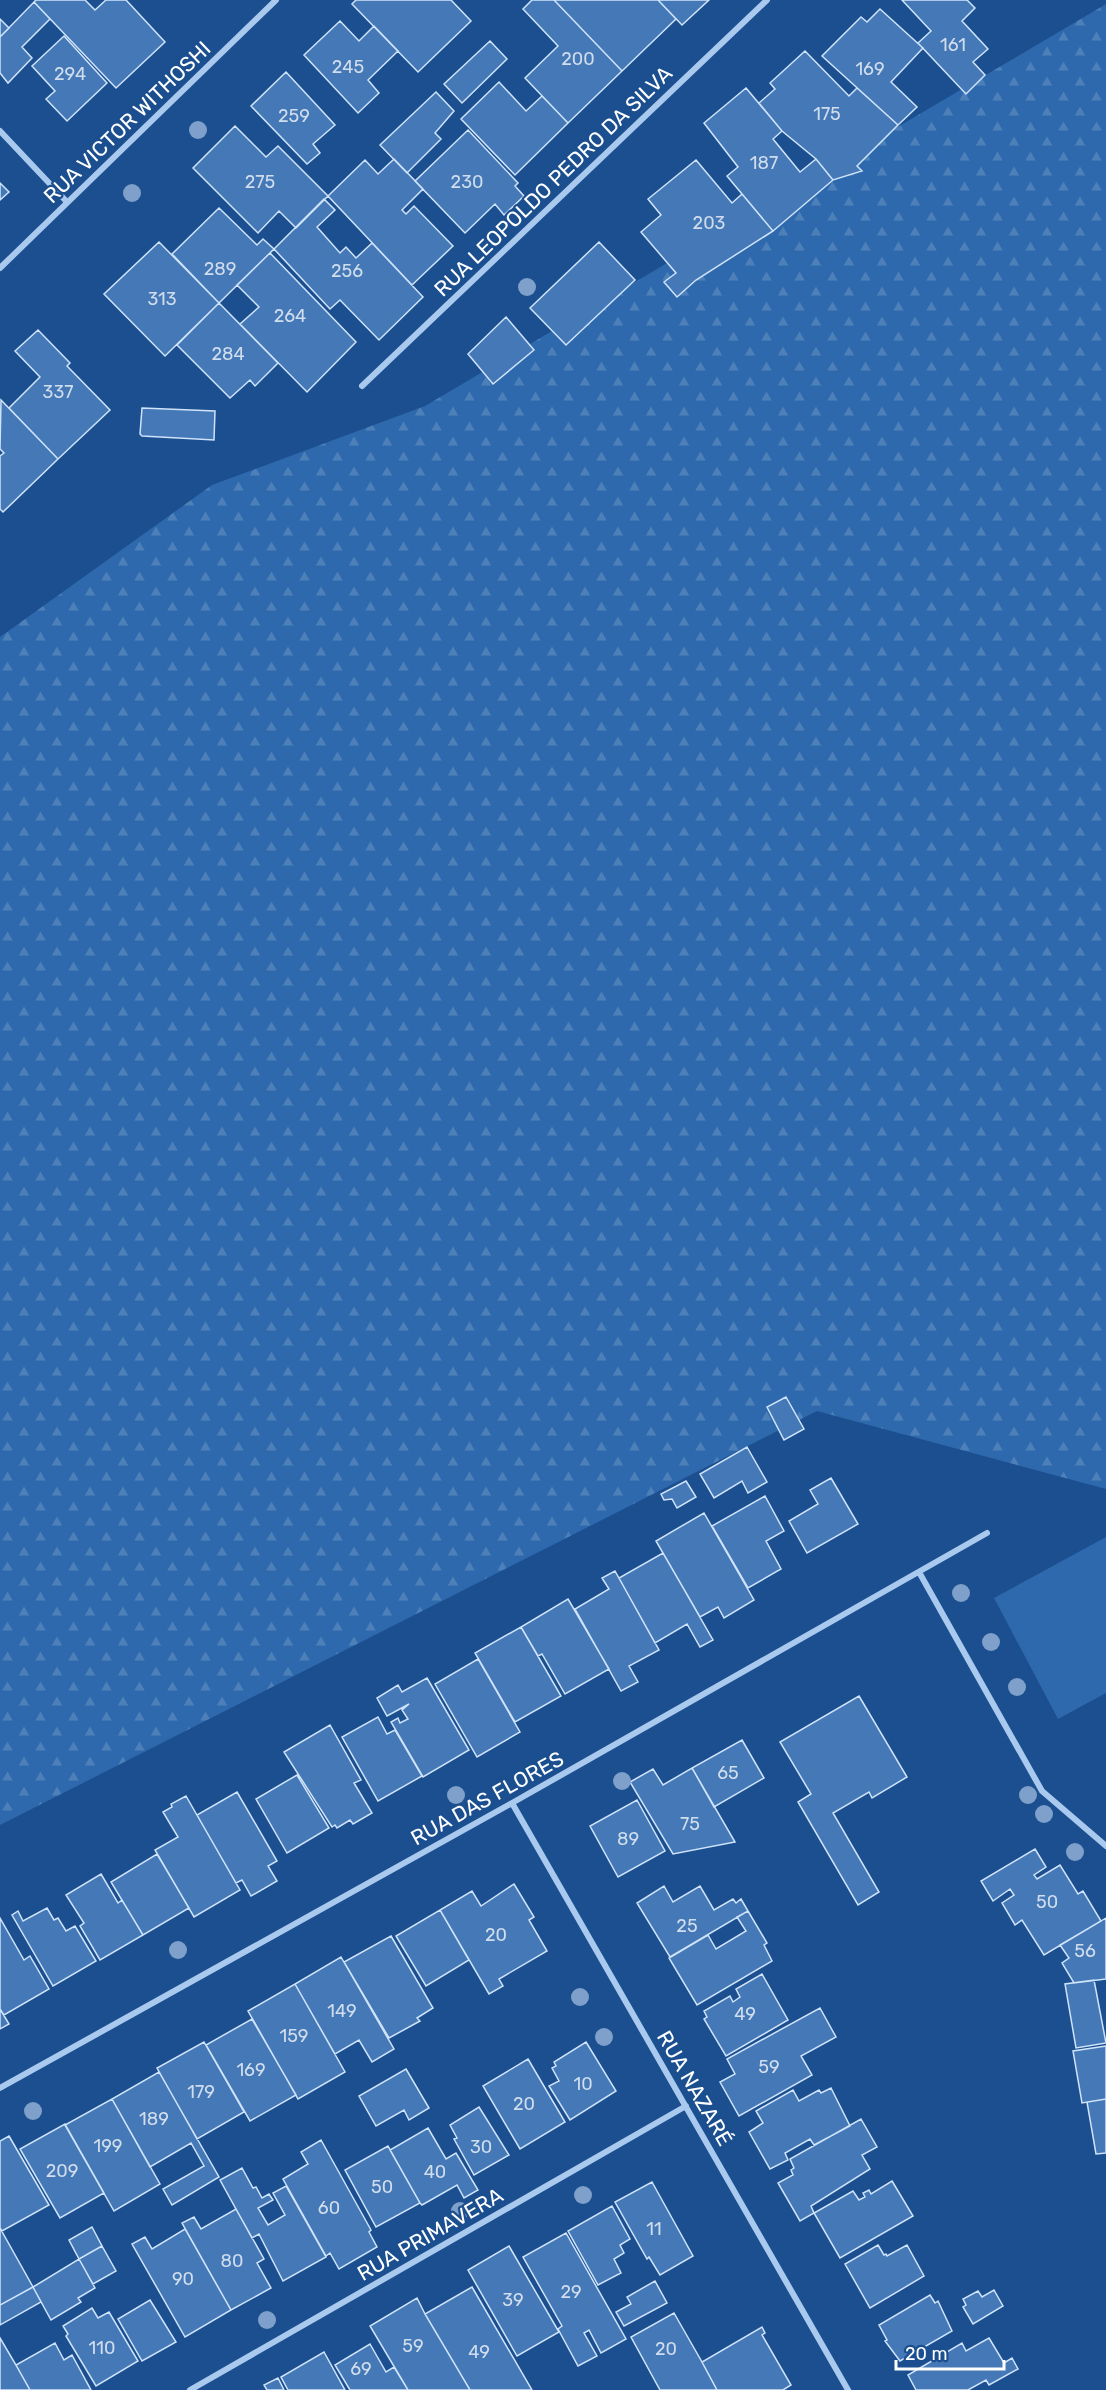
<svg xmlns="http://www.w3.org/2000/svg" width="1106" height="2390" font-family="Rubik,sans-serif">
  <defs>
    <pattern id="forest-firs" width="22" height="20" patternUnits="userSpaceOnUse" patternTransform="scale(1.5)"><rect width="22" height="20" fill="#2e69ad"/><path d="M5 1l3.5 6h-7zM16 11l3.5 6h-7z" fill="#4d80b9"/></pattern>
  </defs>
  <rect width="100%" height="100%" fill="#1b4f8f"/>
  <path fill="url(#forest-firs)" d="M1106 4V1489L817 1411 0 1825V637L212 485 425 406Z"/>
  <path fill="#2e69ad" d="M1106 1537V1693L1058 1719 994 1598Z"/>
  <path fill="#4478b7" stroke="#cfe3fa" stroke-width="1.5" d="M36 0H85L95 10 106 0H126L165 42 116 88 34 2Z
    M356 0H451L471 21 418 72 352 4Z
    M532 0H554L622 71 568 123 525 78 558 46 523 9Z
    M554 0H658L676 19 622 71Z
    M658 0H709L682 25Z
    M902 0H967L975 8 962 21 988 49 973 62 985 75 966 94 918 43 931 31Z
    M34 2 50 19 22 47 32 58 8 83 0 73V37Z
    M880 9 923 48 891 82 917 107 898 125 822 56 861 17 867 22Z
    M0 19 9 28 0 37Z
    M340 21 359 41 374 26 398 51 368 80 379 93 358 113 304 55Z
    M64 36 107 83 67 121 46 99 55 91 32 66Z
    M490 41 507 59 462 103 444 84Z
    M805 51 849 96 857 88 898 125 857 166 862 171 833 180 816 159 782 131 759 103 775 89 770 83Z
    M286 72 335 125 313 144 320 153 307 164 251 106Z
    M499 82 526 111 542 96 568 123 515 175 461 119Z
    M746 88 782 131 773 139 800 172 816 159 833 180 773 231 727 176 738 167 704 123Z
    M436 92 454 111 435 133 441 139 407 173 380 145Z
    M235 126 266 157 278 146 328 196 296 228 279 211 258 233 193 168Z
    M468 130 518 183 515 186 524 196 504 215 495 204 465 233 415 181Z
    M394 159 423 189 402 210 406 214 414 206 453 246 412 285 328 196 365 160 378 174Z
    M696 160 732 203 742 194 773 231 696 280 677 297 664 282 676 273 641 232 661 215 648 199Z
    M0 183 9 192 0 200Z
    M324 199 335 210 317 227 340 253 346 247 356 258 372 243 423 297 379 340 340 300 330 309 274 249Z
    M219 208 257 245 263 239 274 249 219 303 172 254Z
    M159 242 219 303 165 356 104 294Z
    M599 242 635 280 566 345 530 308Z
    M270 253 356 342 307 392 240 324 259 307 237 285Z
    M219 303 278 363 255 386 250 380 230 398 177 345Z
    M506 317 534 350 493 384 468 354Z
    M38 330 70 363 67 366 110 410 58 459 9 408 40 377 15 351Z
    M1 400 58 459 3 512 0 509V456L4 453 0 449Z
    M142 408 215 411 214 440 142 436 140 434Z
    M786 1397 804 1429 784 1440 767 1407Z
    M747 1447 767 1482 748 1493 742 1481 714 1498 700 1474Z
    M831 1478 858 1524 807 1553 789 1521 818 1504 810 1490Z
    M686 1481 696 1497 677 1508 672 1499 664 1500 661 1494Z
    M765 1496 784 1531 766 1541 781 1569 748 1588 712 1526Z
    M704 1513 754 1600 724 1618 718 1607 700 1617 656 1541Z
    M663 1553 713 1640 700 1647 687 1624 655 1643 619 1578Z
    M615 1571 659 1650 629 1666 638 1682 621 1691 575 1609 609 1589 602 1578Z
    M568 1599 609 1669 565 1694 542 1654 538 1656 521 1627Z
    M521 1627 561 1696 515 1722 475 1653Z
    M478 1659 520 1732 477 1757 435 1684Z
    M427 1678 469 1750 423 1777 391 1722 398 1718 400 1723 408 1719 402 1710 409 1704 387 1716 377 1698 398 1685 402 1692Z
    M859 1696 907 1777 872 1798 869 1792 833 1813 879 1892 858 1905 798 1802 811 1794 780 1742Z
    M378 1717 387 1734 395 1730 422 1776 378 1801 342 1737Z
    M330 1725 361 1780 354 1783 372 1813 353 1824 350 1820 337 1828 335 1825 332 1827 284 1752Z
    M742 1740 764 1778 714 1807 692 1768Z
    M692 1768 735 1842 673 1854 630 1782 653 1769 663 1785Z
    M297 1775 329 1828 287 1853 256 1799Z
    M237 1792 277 1861 268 1866 277 1881 251 1896 242 1880 236 1883 197 1815Z
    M186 1796 240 1890 194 1917 155 1850 178 1837 163 1812 172 1807 171 1804Z
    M637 1800 665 1851 618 1877 590 1826Z
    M1035 1849 1046 1867 1034 1875 1037 1879 1060 1865 1078 1894 1083 1891 1101 1921 1044 1955 1022 1920 1015 1925 1002 1903 1014 1895 1010 1889 993 1901 981 1881Z
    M157 1854 189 1908 143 1935 111 1882Z
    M101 1874 118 1903 122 1900 143 1935 100 1960 80 1926 84 1923 66 1895Z
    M514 1884 534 1917 529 1920 547 1951 499 1979 503 1986 489 1994 440 1910 472 1891 481 1906Z
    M664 1886 673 1902 700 1886 714 1910 733 1899 736 1903 741 1899 748 1911 670 1957 637 1903Z
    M47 1908 54 1920 58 1918 66 1931 75 1926 96 1961 53 1986 12 1915 18 1911 23 1921Z
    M440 1910 469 1960 426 1986 396 1936Z
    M748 1911 767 1943 764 1945 772 1961 697 2005 669 1958 708 1935 716 1949 746 1931 737 1917Z
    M0 1918 24 1960 30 1956 49 1989 4 2015 0 2009Z
    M1106 1918V1979L1074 1983 1062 1963 1069 1958 1060 1945Z
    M391 1936 433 2008 417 2018 420 2021 389 2038 344 1962Z
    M341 1957 394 2049 372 2062 359 2040 335 2054 295 1984Z
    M762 1974 788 2020 726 2056 704 2019 707 2017 704 2011 730 1996 733 2002 740 1997 736 1989Z
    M1094 1980 1106 2043 1076 2048 1065 1984Z
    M295 1984 345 2072 298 2099 248 2011Z
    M820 2008 836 2037 801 2056 812 2075 739 2116 720 2082 735 2074 727 2059Z
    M0 2009 9 2024 0 2029Z
    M252 2019 296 2095 250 2121 206 2045Z
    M204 2042 244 2112 197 2139 157 2068Z
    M586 2042 616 2091 570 2120 549 2086 559 2081 552 2068 556 2066 554 2062Z
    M1106 2046V2099L1082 2103 1073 2051Z
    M528 2059 565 2122 520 2149 483 2086Z
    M406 2069 429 2108 409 2120 404 2110 376 2126 359 2096Z
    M159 2072 219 2177 172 2205 163 2189 204 2166 191 2143 150 2167 112 2099Z
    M831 2088 850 2126 814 2145 810 2139 785 2153 788 2160 770 2169 749 2132 763 2123 756 2111 793 2090 799 2101 819 2090 821 2093Z
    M112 2099 160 2184 114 2211 65 2125Z
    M1106 2099V2153L1096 2154 1087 2102Z
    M479 2107 509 2155 474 2175 454 2139 457 2138 450 2125Z
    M861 2119 877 2147 862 2155 870 2169 811 2206 814 2213 800 2221 778 2183 793 2175 791 2170 794 2168 790 2159Z
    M65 2124 104 2193 60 2218 20 2149Z
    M428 2128 446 2159 456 2153 478 2190 464 2198 457 2185 422 2205 420 2203 390 2150Z
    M9 2136 49 2205 2 2231 0 2228V2141Z
    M321 2140 371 2230 369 2232 377 2247 339 2269 330 2253 326 2256 283 2179 308 2164 301 2152Z
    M388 2146 420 2203 376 2227 345 2170Z
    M242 2168 253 2188 256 2187 262 2198 269 2194 273 2200 258 2208 268 2225 285 2215 273 2193 286 2186 326 2257 283 2281 259 2234 252 2238 220 2180Z
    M892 2181 913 2216 840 2258 814 2213 853 2191 859 2200 865 2197 863 2193 869 2190 871 2194Z
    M652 2182 693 2256 660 2275 649 2257 647 2259 615 2202Z
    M612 2206 630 2239 620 2245 624 2253 614 2259 621 2273 598 2285 568 2231Z
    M236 2209 264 2259 257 2263 271 2288 231 2310 182 2223 194 2217 201 2229Z
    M92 2227 102 2246 79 2259 69 2240Z
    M0 2228 33 2287 0 2305Z
    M185 2229 231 2310 185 2337 132 2244 145 2237 152 2249Z
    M566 2233 626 2339 601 2353 589 2330 584 2333 597 2356 578 2366 558 2329 562 2326 523 2257Z
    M878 2245 884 2255 886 2254 887 2256 907 2245 924 2276 870 2308 845 2264Z
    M102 2246 116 2271 93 2284 79 2259Z
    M509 2246 559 2332 517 2356 468 2270Z
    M79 2259 95 2288 78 2298 81 2302 51 2320 33 2287Z
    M655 2281 667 2303 624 2326 616 2312 631 2304 627 2297Z
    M33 2287 41 2302 0 2325V2305Z
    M472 2287 532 2390H470L425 2314Z
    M994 2290 1003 2306 973 2324 963 2307 966 2305 963 2299 978 2291 982 2297Z
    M930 2295 935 2303 938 2301 952 2331 900 2361 885 2341 887 2340 879 2325Z
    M417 2298 425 2314 470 2390H408L370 2326Z
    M150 2300 176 2342 142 2361 118 2319Z
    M92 2308 98 2318 109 2312 138 2361 96 2386 66 2336 68 2334 63 2326Z
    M674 2313 702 2362 717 2390H660L631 2337Z
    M762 2327 765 2333 762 2335 791 2385 783 2390H717L702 2362Z
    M0 2338 16 2365 30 2390H0Z
    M989 2338 1004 2363 1012 2358 1018 2369 989 2385 986 2380 968 2390H916L908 2375 962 2343 966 2351Z
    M55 2343 64 2360 72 2355 91 2390H30L16 2365Z
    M370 2344 386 2372 394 2367 408 2390H350L335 2365Z
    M324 2352 345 2390H288L281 2377Z
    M278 2378 284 2390H267L264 2385Z"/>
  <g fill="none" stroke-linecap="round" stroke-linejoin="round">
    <path stroke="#a9c9ee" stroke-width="6" d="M0 131 67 202
      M0 268 276 0
      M362 386 767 0
      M919 1572 1042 1791 1106 1846
      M512 1803 848 2390
      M0 2088 512 1803 987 1533
      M190 2390 686 2106"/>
  </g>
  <g fill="#7ea0ca">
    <circle cx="198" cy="130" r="9"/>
    <circle cx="132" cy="193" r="9"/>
    <circle cx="527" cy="287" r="9"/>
    <circle cx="961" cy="1593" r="9"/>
    <circle cx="991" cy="1642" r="9"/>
    <circle cx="1017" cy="1687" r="9"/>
    <circle cx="622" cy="1781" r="9"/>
    <circle cx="456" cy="1795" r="9"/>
    <circle cx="1028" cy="1795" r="9"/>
    <circle cx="1044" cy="1814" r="9"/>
    <circle cx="1075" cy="1852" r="9"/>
    <circle cx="178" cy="1950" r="9"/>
    <circle cx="580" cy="1997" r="9"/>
    <circle cx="604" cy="2037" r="9"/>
    <circle cx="33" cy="2111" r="9"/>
    <circle cx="583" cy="2195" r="9"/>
    <circle cx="460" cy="2211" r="9"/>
    <circle cx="267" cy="2320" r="9"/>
  </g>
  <g text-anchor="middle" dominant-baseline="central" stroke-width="4.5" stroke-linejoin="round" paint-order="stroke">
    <g font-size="18" fill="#d0dded">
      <text x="953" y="45">161</text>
      <text x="578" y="59">200</text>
      <text x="348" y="67">245</text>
      <text x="870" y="69">169</text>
      <text x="70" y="74">294</text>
      <text x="827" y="114">175</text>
      <text x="294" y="116">259</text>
      <text x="764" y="163">187</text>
      <text x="260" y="182">275</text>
      <text x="467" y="182">230</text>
      <text x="709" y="223">203</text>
      <text x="220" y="269">289</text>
      <text x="347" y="271">256</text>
      <text x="162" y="299">313</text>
      <text x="290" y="316">264</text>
      <text x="228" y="354">284</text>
      <text x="58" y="392">337</text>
      <text x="728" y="1773">65</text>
      <text x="690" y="1824">75</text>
      <text x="628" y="1839">89</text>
      <text x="1047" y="1902">50</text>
      <text x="687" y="1926">25</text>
      <text x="496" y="1935">20</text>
      <text x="1085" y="1951">56</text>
      <text x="342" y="2011">149</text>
      <text x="745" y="2014">49</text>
      <text x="294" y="2036">159</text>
      <text x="769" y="2067">59</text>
      <text x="251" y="2070">169</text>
      <text x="583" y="2084">10</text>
      <text x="201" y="2092">179</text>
      <text x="524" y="2104">20</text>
      <text x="154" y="2119">189</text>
      <text x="108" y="2146">199</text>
      <text x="481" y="2147">30</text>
      <text x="62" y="2171">209</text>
      <text x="435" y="2172">40</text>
      <text x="382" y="2187">50</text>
      <text x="329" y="2208">60</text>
      <text x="654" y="2229">11</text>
      <text x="232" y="2261">80</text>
      <text x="183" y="2279">90</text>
      <text x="571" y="2292">29</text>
      <text x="513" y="2300">39</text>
      <text x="413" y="2346">59</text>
      <text x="102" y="2348">110</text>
      <text x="666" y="2349">20</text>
      <text x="479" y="2352">49</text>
      <text x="361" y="2369">69</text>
    </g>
    <g font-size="21" fill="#fff" stroke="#1b4f8f">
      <text transform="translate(127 122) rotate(-44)">RUA VICTOR WITHOSHI</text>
      <text transform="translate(553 181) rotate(-44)">RUA LEOPOLDO PEDRO DA SILVA</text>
      <text transform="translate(487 1798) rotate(-29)">RUA DAS FLORES</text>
      <text transform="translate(695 2088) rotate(60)">RUA NAZARÉ</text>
      <text transform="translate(430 2234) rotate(-30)">RUA PRIMAVERA</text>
    </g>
  </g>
  <path d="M896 2360v9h108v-9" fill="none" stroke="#ffffff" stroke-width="3"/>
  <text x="905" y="2360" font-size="18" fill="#ffffff" stroke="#1b4f8f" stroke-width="4.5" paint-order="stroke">20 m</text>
</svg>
